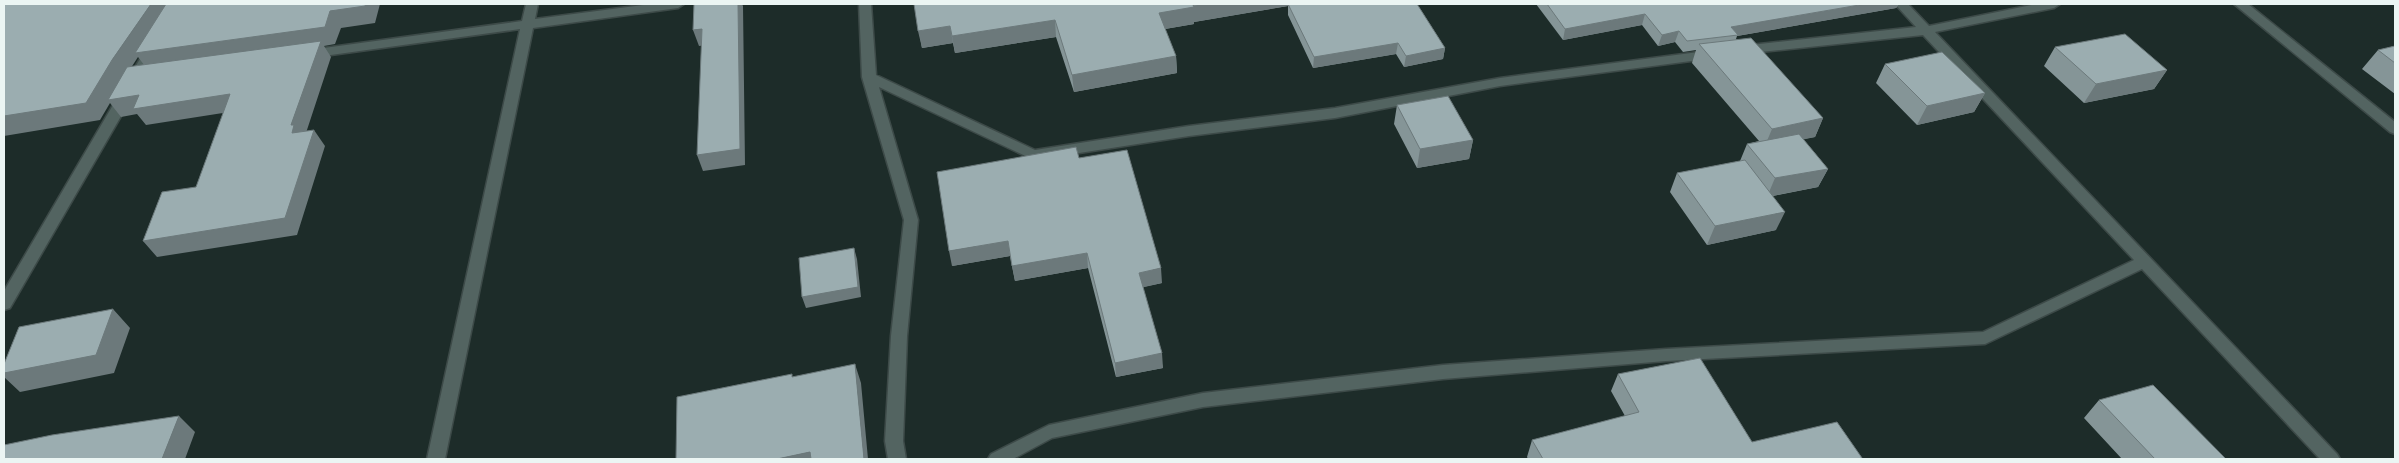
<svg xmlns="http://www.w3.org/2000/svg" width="2399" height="463" viewBox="0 0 2399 463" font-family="'DejaVu Sans',sans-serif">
<rect width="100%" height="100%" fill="#1d2c29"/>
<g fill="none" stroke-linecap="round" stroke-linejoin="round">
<!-- minor casing -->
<g stroke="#3d4a48" stroke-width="3">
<path id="minor" d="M526 4H538L535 19 651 4H684L678 8 533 28 445 459H427L520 29 309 58 302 54 309 50 522 21Z
M859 4H871L876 75 1035 150 1189 126 1335 108 1500 78 1714 50 1721 54 1714 58 1500 86 1335 118 1189 136 1034 160 879 87 918 220 907 336 903 441 906 459H888L885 441 891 336 904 220 862 77Z
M1895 4H1908L1929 26 2036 4H2060L2054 8 1935 32 2337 454 2340 459H2320L2142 269 1985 344 1666 361 1443 379 1203 407 1052 438 1013 459H988L991 454 1049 425 1203 393 1443 365 1666 349 1983 332 2134 260 1923 35 1741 54 1734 50 1741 46 1916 27Z
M2234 4H2248L2395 122V134L2390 132Z
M154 43 161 47 10 308 4 310V291L147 47Z"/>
</g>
<!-- minor -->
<use href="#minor" fill="#536461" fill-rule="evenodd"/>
</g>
<!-- wall -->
<path fill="#859597" d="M914 4H1417L1445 48 1443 59 1404 67 1396 54 1313 68 1288 15V6L1194 22V24L1165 29 1176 56 1177 73 1074 92 1056 37 955 53 953 43 922 48Z
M1536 4H1899L1896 8 1737 36 1736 39 1823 118 1815 137 1803 139 1828 169 1818 187 1773 196 1776 230 1707 245 1670 192 1677 173 1740 161 1747 144 1759 141 1692 63 1696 50 1683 52 1675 42 1658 46 1642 25 1563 40Z
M2395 46V94L2362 69 2378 50Z
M2055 47 2167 70 2154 89 2084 103 2044 66Z
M1885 64 1985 93 1974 112 1917 125 1876 83Z
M1397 105 1473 140 1469 159 1417 168 1394 124Z
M1079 158 1162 283 1143 287 1163 368 1116 377 1088 268 1015 281 1010 256 952 266Z
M1618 374 1752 442 1861 459H1528L1527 457 1532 440 1625 416 1611 391Z
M2099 400 2226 459H2122L2084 418Z"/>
<!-- shaded-wall -->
<path fill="#6c797b" d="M151 4H174L330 11 366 4H380L375 23 341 28 335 44 324 46 331 57 304 139 292 133 291 125 318 47 148 70 138 57 125 77 139 95 230 94 242 110 146 125 137 114 121 117 110 103 100 120 4 136V116L112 60Z
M738 4H742L743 6 745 165 703 171 697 155Z
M1202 4H1294H1288V6L1194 22V24L1159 30V13Z
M1865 4H1899L1896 8 1737 36 1738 35 1731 27Z
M1645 14 1642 25 1563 40 1565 29Z
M1055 20 1056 37 955 53 952 36Z
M950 26 953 43 922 48 918 31Z
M702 29 707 45 699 46 693 30Z
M1679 31 1675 42 1658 46 1662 35Z
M1398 43 1396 54 1313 68 1314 57Z
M1445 48 1443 59 1404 67 1406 56Z
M1176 56 1177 73 1074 92 1072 75Z
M2167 70 2154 89 2084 103 2096 84Z
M1985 93 1974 112 1917 125 1927 106Z
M1823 118 1815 137 1764 148 1772 129Z
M314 130 325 146 297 235 157 257 143 241Z
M1473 140 1469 159 1417 168 1420 149Z
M1828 169 1818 187 1767 197 1775 178Z
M1785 212 1776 230 1707 245 1715 226Z
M1008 241 1010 256 952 266 949 251Z
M854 248 857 259 861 297 806 308 802 297Z
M1087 253 1088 268 1015 281 1012 266Z
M1161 268 1162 283 1140 288 1139 273Z
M113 309 130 328 114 373 20 392 4 377V373Z
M1162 353 1163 368 1116 377 1115 363Z
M855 364 861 383 868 459H864Z
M179 416 195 432 185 459H162Z
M810 452 813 459H777Z"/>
<!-- building -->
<path fill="#9badb0" stroke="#6c797b" d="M4 4H151L112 60 86 103 4 116Z
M166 4H366L365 6 330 11 325 27 135 53Z
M694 4H738L740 149 697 155 702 29 693 30Z
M914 4H1202L1193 5 1194 7 1159 13 1176 56 1072 75 1055 20 952 36 950 26 918 31Z
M1288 4H1417L1445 48 1406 56 1398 43 1314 57Z
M1547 4H1865L1731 27 1738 35 1687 41 1679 31 1662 35 1645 14 1565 29Z
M2125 34 2167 70 2096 84 2055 47Z
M1751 38 1823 118 1772 129 1699 44Z
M321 41 291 125H294L292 133 314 130 285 218 143 241 162 192 196 187 230 94 133 109 139 95 108 100 127 67Z
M2395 46V63L2378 50Z
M1942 52 1985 93 1927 106 1885 64Z
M1448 96 1473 140 1420 149 1397 105Z
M1799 134 1828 169 1775 178 1747 144Z
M1076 147 1079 158 1127 150 1161 268 1139 273 1162 353 1115 363 1087 253 1012 266 1008 241 949 251 937 172Z
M1745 160 1785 212 1715 226 1677 173Z
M854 248 858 287 802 297 799 258Z
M113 309 96 355 4 373V364L19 327Z
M1700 358 1752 442 1837 422 1862 458 1857 459H1543L1532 440 1639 412 1618 374Z
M855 364 864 459H811L810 452 777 459H676L677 397 792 374V377Z
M2153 385 2226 459H2155L2099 400Z
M179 416 162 459H4V445L52 435Z"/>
<!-- border -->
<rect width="2399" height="463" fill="none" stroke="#ebf5f3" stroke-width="10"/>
</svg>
